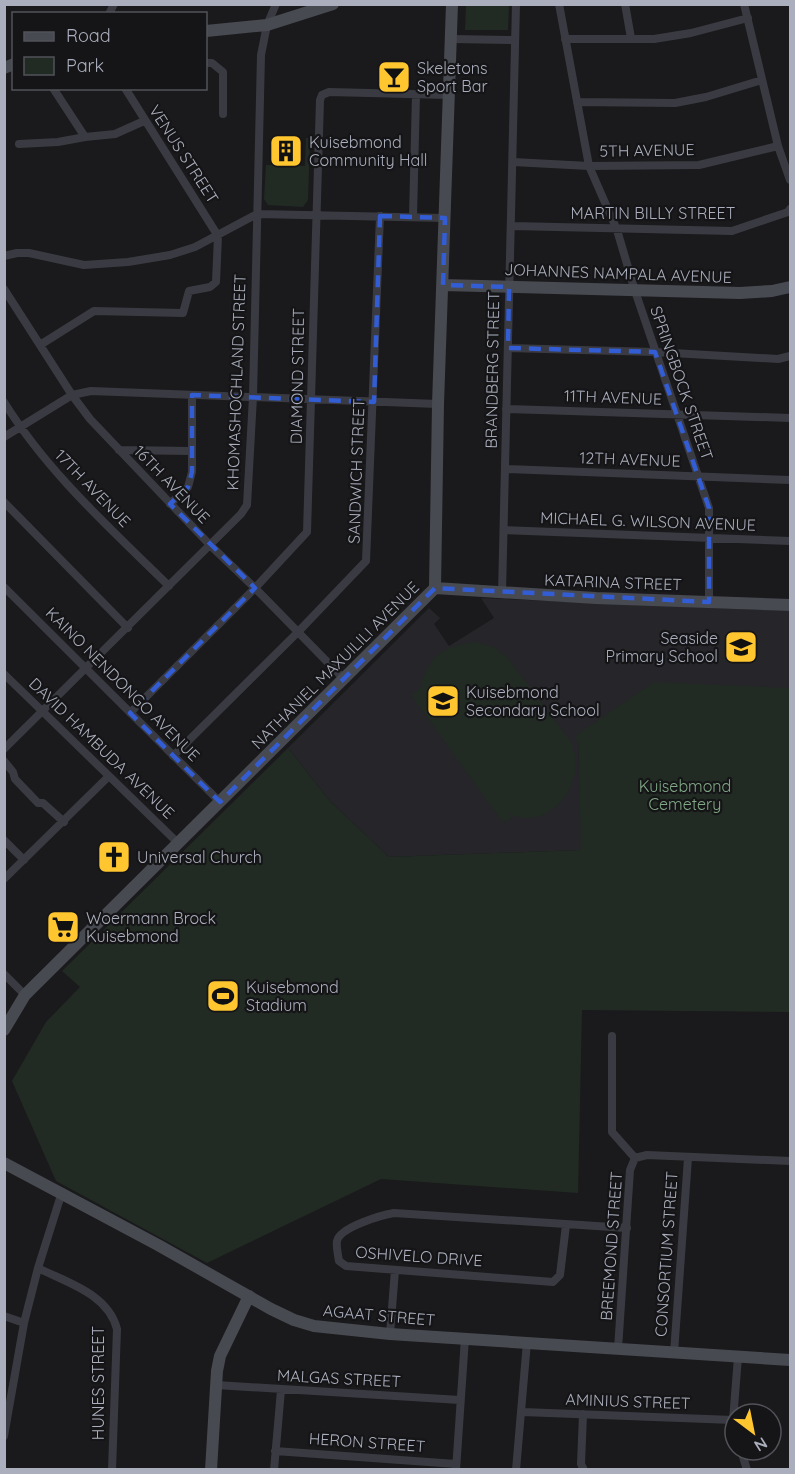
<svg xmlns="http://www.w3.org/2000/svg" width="795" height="1474" viewBox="0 0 795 1474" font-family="Quicksand,sans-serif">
<rect width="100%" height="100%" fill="#1a1a1c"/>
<!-- built -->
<path fill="#262529" d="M481 598 790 611V688L578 740 582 850 389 857 330 801 288 748 429 608 440 618 434 624 449 646 494 618Z"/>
<!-- green -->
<path fill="#212b23" d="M466 5H509L508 30H465Z
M306 138H310L308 200 303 207 268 205 264 199 266 165 305 166Z
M475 642 494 647 507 657 572 743C585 776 562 819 524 818 520 818 514 816 510 814L512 818 503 823 411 695 420 689C428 656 441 647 475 642Z
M654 682 790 688V1012L582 1010 578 1193 381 1179 207 1263 56 1181 12 1081 46 1022 80 987 62 971 288 748 330 801 389 857 581 850 578 740 575 736Z"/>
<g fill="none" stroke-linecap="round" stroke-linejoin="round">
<!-- street -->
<path stroke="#3a3b42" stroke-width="8" d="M559 4 589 166 617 230 635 291 709 508V602
M625 4 631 38
M744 4 778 146 790 180
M109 14 114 4
M451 39 515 40
M565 39H654L691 33 748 18
M206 63H212L223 72V114
M53 88 85 137
M577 102 675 103 706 97 762 80
M19 144 58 142 85 137 115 134 144 121
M513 162 589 166 699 165 778 146
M413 217 416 94
M512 226 732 231 788 212 790 209
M4 256 17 253H29L84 265 128 262 170 255 195 247 257 214 445 218
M4 289 72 395 90 419 210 545 255 588 344 679
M40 345 94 311 183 313 189 291 210 287 216 282 218 236 125 88
M508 348 655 352 778 359 790 356
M4 402C48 473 110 528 169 586
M506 409 790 418
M4 437 72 395 91 391 438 404
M119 450 191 451
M505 469 790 480
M4 502 128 628
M170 504 188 487 192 472V395
M504 530 790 541
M4 587 220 802
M502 593 516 4
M4 674 178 843
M130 713 255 588 307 532 320 100 322 95 329 92 448 95
M4 749 241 514 247 505 253 397 261 55 267 25 276 4
M173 756 298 632 366 561 380 216
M4 761 13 772 15 779 38 803H43L64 822
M4 840 24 860
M4 879 109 776
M4 974 25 995
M612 1036V1132L635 1158
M566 1225 560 1275 553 1282 346 1266 339 1261C338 1255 336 1246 337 1241 340 1227 382 1215 394 1213L627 1228
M38 1268C68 1283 108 1294 117 1329L112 1470
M4 1316 24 1323
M390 1334 395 1270
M618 1349 630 1170 635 1158 647 1155 790 1161
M674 1353 688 1158
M216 1385 460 1400
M522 1412 733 1420
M583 1414 581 1464 584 1470
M735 1429 733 1420 738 1357
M4 1436 24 1323 38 1268 62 1192
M741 1450 747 1470
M275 1451 456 1464
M274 1470 281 1390
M456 1470 465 1338
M516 1470 527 1342"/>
<!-- secondary -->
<path stroke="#484a52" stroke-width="12" d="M206 31 267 25 333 4
M4 68 14 64
M443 285 740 293 772 291 790 287
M435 588 596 598 790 605
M4 1030 25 995 435 588 438 404 452 4
M4 1163 158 1245 271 1309 294 1320 314 1326 390 1334 790 1360
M211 1470 217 1371 220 1356 249 1296"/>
</g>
<!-- marked area -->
<path fill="none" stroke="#325dd4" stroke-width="4.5" stroke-dasharray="12 8" stroke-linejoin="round" d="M380 216 445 218 443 285 509 287 508 348 655 352 709 508V602L435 588 220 802 130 713 255 588 170 504 188 487 192 472V395L374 402Z"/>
<!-- icons -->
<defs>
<g id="bar-square" transform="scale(1.725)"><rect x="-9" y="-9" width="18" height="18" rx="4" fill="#ffc62f" stroke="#151517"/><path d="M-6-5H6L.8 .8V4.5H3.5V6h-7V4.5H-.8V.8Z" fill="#111"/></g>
<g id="building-square" transform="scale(1.725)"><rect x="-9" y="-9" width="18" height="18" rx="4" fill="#ffc62f" stroke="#151517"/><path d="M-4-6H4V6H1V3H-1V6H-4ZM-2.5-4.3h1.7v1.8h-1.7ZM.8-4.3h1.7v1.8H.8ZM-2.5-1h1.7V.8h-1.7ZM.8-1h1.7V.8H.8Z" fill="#111"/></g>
<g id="school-square" transform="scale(1.725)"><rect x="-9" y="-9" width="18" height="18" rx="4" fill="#ffc62f" stroke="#151517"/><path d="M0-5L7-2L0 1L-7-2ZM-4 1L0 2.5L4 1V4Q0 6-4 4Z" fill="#111"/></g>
<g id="church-square" transform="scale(1.725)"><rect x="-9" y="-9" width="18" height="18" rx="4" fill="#ffc62f" stroke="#151517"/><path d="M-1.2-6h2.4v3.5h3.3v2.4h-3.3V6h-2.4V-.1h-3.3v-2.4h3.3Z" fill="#111"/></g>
<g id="supermarket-square" transform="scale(1.725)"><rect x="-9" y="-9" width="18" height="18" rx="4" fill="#ffc62f" stroke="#151517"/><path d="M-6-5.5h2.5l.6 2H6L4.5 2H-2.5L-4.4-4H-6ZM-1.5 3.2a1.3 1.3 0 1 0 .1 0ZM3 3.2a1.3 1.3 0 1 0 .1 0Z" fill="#111"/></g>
<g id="stadium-square" transform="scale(1.725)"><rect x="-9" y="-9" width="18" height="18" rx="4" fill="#ffc62f" stroke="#151517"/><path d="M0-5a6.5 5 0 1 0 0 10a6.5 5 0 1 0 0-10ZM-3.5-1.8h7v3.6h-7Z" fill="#111"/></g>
</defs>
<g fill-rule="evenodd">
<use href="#bar-square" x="394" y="77"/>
<use href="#building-square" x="286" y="151"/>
<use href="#school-square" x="741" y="647"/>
<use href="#school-square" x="443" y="701"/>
<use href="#church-square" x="114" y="857"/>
<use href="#supermarket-square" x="63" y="927"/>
<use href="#stadium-square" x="223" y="996"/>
</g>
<g text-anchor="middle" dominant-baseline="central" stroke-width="4.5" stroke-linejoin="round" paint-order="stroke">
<!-- poi labels -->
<g font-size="16" fill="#abafbd" stroke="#151517" text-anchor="start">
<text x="417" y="68">Skeletons<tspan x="417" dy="18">Sport Bar</tspan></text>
<text x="309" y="142">Kuisebmond<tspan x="309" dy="18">Community Hall</tspan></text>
<text x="718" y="638" text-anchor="end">Seaside<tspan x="718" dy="18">Primary School</tspan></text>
<text x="466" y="692">Kuisebmond<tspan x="466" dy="18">Secondary School</tspan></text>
<text x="137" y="857">Universal Church</text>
<text x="86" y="918">Woermann Brock<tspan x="86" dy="18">Kuisebmond</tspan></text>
<text x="246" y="987">Kuisebmond<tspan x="246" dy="18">Stadium</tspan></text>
</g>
<!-- street labels -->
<g font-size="16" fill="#abafbd" stroke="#151517">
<text transform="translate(647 150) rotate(-1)">5TH AVENUE</text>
<text transform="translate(184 154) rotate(57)">VENUS STREET</text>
<text x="653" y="213">MARTIN BILLY STREET</text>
<text transform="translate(618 273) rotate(2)">JOHANNES NAMPALA AVENUE</text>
<text transform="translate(492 370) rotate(-89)">BRANDBERG STREET</text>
<text transform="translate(297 376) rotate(-89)">DIAMOND STREET</text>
<text transform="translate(236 382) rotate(-88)">KHOMASHOCHLAND STREET</text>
<text transform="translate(682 383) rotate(71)">SPRINGBOCK STREET</text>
<text transform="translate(613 397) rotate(2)">11TH AVENUE</text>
<text transform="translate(630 459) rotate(2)">12TH AVENUE</text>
<text transform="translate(356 471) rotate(-88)">SANDWICH STREET</text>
<text transform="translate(172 484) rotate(46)">16TH AVENUE</text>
<text transform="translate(93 488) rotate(46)">17TH AVENUE</text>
<text transform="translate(648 521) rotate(2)">MICHAEL G. WILSON AVENUE</text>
<text transform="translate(613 582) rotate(2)">KATARINA STREET</text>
<text transform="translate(335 665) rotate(-45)">NATHANIEL MAXUILILI AVENUE</text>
<text transform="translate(123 684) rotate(45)">KAINO NENDONGO AVENUE</text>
<text transform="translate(102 748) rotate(44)">DAVID HAMBUDA AVENUE</text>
<text transform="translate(611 1246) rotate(-86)">BREEMOND STREET</text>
<text transform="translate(666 1254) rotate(-86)">CONSORTIUM STREET</text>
<text transform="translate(419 1256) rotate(4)">OSHIVELO DRIVE</text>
<text transform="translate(379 1315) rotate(5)">AGAAT STREET</text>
<text transform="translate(339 1378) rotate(3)">MALGAS STREET</text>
<text transform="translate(98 1383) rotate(-90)">HUNES STREET</text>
<text transform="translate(628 1401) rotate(2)">AMINIUS STREET</text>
<text transform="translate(367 1442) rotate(4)">HERON STREET</text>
</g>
<!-- park labels -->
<g font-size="16" fill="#81a986" stroke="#151517">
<text x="685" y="786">Kuisebmond<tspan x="685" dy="18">Cemetery</tspan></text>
</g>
</g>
<!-- border -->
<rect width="795" height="1474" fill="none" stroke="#abafbd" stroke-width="12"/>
<!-- legend -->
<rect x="12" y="12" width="195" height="78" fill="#151517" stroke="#515359" stroke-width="1.5"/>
<rect x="24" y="32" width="30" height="9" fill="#484a52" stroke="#515359" stroke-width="1.5"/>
<text x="66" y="42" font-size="18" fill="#abafbd">Road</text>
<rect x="24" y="57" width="30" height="18" fill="#212b23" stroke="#515359" stroke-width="1.5"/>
<text x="66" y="72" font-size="18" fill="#abafbd">Park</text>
<!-- north arrow -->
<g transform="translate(753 1432) rotate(148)"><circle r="28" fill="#151517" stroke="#515359" stroke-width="1.5"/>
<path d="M0-4.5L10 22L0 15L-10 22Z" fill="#ffc62f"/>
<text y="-9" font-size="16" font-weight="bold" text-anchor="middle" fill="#abafbd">N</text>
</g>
</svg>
